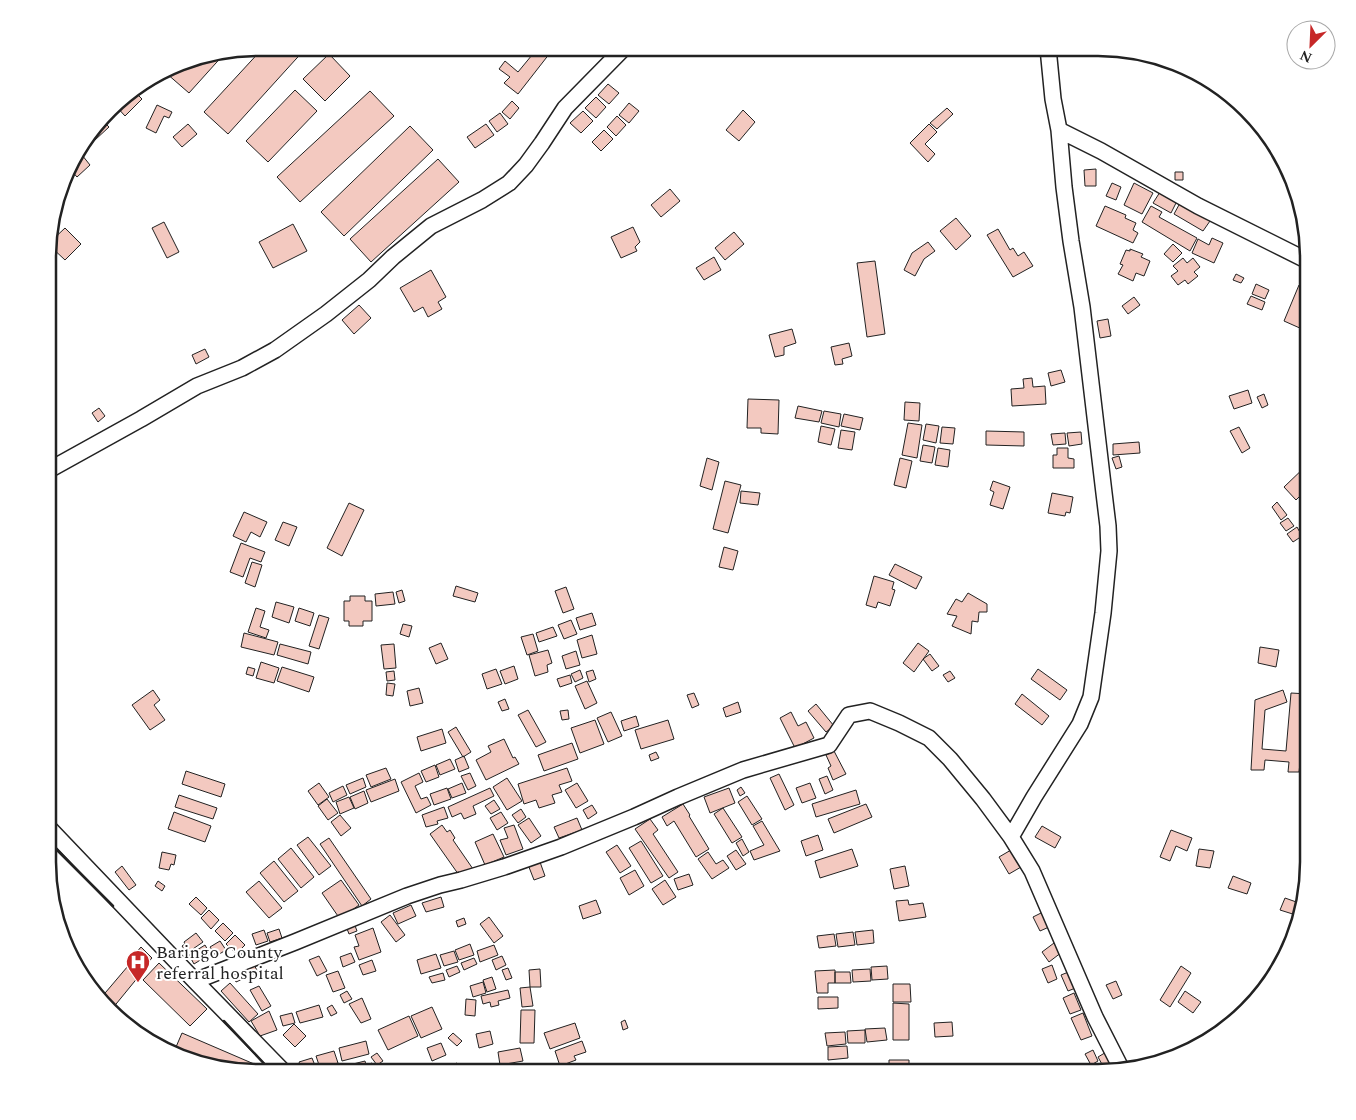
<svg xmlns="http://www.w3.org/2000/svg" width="1356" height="1120" viewBox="0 0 1356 1120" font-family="Spectral,serif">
<rect width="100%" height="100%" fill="#fff"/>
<!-- building -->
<path fill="#f3c9c0" stroke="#222" d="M263 48H306L228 134 204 112Z
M523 48H543L550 53 518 94 504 83 510 77 499 69 505 61 518 72 532 55Z
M225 53 189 93 166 73 190 59Z
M329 54 350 76 325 101 303 79Z
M608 84 619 93 609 104 598 95Z
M295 90 317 111 268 162 246 141Z
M134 91 142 99 125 116 115 105 119 99Z
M370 91 394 116 300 202 277 177Z
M596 97 606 107 596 118 585 108Z
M512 101 519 108 510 119 502 112Z
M629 103 639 111 629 123 619 115Z
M157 105 172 112 169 118 164 116 156 133 146 128Z
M947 108 953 114 937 129 930 123Z
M743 110 755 122 739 141 726 130Z
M583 111 593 121 581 133 570 123Z
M500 113 508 124 497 132 489 121Z
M617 116 626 125 616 136 607 127Z
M102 120 109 127 95 140 90 135Z
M188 124 197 134 182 147 173 137Z
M486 124 494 135 475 148 467 137Z
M929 124 937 132 925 144 935 154 928 162 910 143Z
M410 126 433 150 344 236 321 212Z
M604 130 613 139 601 151 592 142Z
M85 141 88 145 74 158 76 153Z
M82 155 90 165 77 177 70 169 71 165Z
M438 159 459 182 371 262 350 239Z
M1096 169V186H1085L1084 170Z
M1175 172H1183V180H1175Z
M67 177 72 182 63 189Z
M1112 183 1121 187 1116 200 1106 196Z
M1134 183 1153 193 1142 214 1124 205Z
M670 189 680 201 661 217 651 205Z
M1160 192 1177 201 1171 213 1153 203Z
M1180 203 1210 221 1203 231 1174 214Z
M1105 206 1126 215 1125 218 1136 223 1133 230 1138 233 1133 243 1096 226Z
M1151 206 1162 212 1159 217 1197 238 1190 251 1142 222Z
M956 218 971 236 956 250 940 231Z
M164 222 179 252 167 258 152 228Z
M293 224 307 251 273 268 259 242Z
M633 227 640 242 635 247 637 251 621 258 611 237Z
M65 228 81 244 65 260 49 245V243Z
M998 229 1010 250 1013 248 1018 256 1024 252 1033 266 1013 277 987 235Z
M734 232 744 244 725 260 715 248Z
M1212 238 1223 243 1214 263 1192 253 1198 239 1209 245Z
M928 242 935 251 924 259 915 276 904 270 912 253Z
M1173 244 1182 253 1173 262 1164 254Z
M1130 249 1143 254 1141 257 1150 261 1144 276 1136 273 1133 281 1118 274 1123 265 1120 264 1126 250 1130 251Z
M714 257 721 270 704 280 696 268Z
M1183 258 1187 263 1193 258 1200 267 1194 272 1198 276 1188 284 1185 280 1178 285 1171 276 1178 271 1173 266Z
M875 261 885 334 867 337 857 263Z
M431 270 446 297 438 302 442 309 428 317 423 307 414 312 400 288Z
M1236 274 1244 278 1241 283 1233 280Z
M1256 284 1269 290 1265 299 1252 294Z
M1299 285 1308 289V319L1307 318 1302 329 1284 321Z
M1251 296 1265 302 1262 310 1247 304Z
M1134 297 1140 305 1128 314 1122 306Z
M359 305 371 318 354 334 342 320Z
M1108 319 1111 336 1100 338 1097 321Z
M792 329 796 343 784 347V355L775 357 769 335Z
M849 343 852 356 842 359 843 364 835 365 831 347Z
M205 349 209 357 196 364 192 355Z
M1061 370 1065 382 1051 386 1048 373Z
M1032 378 1033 387 1045 386 1046 404 1012 406 1011 389 1024 388 1023 379Z
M1248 390 1252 403 1234 409 1229 396Z
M1264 394 1268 405 1262 408 1257 397Z
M748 399 779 400 778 434 761 433V428H747Z
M905 402 920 403 919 421 904 420Z
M798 406 822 411 819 422 795 418Z
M99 408 105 416 98 422 92 413Z
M824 411 841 414 839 427 821 423Z
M844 414 863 418 860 430 841 426Z
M908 423 922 425 917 458 902 455Z
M926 424 939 426 936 443 923 440Z
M821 426 835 429 831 445 818 442Z
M942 427 955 428 953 444 940 443Z
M1239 427 1250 448 1242 453 1230 431Z
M841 430 855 432 852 450 838 448Z
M986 431 1024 432V446L986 445Z
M1081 432 1082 444 1069 446 1067 433Z
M1065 433 1066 444 1053 445 1051 434Z
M1139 442 1140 453 1113 455V444Z
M923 445 935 447 932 463 920 461Z
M938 448 950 450 948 467 935 465Z
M1057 448H1068V458L1074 459V468H1053V455H1057Z
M1119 456 1122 467 1116 469 1112 458Z
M707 458 719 462 712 490 700 486Z
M900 458 912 461 906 488 894 485Z
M1308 464V488L1296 500 1284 487Z
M725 481 741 485 728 533 713 529Z
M993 481 1010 487 1003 509 990 505 994 492 990 490Z
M741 491 760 493 758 505 740 503Z
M1052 493 1073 497 1070 513 1066 512 1065 516 1048 513Z
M1277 502 1287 515 1281 520 1272 507Z
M349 503 364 510 342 556 327 548Z
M244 512 267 522 260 537 251 532 246 542 233 536Z
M1288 518 1294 526 1286 531 1280 523Z
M283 522 297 527 289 546 275 540Z
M1297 527 1302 536 1293 542 1287 534Z
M241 543 265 552 261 562 250 558 243 577 230 572Z
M724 547 738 551 733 570 719 567Z
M252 562 262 565 255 587 245 583Z
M895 564 922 577 916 589 889 575Z
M874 576 894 582 892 589 895 590 890 606 878 602 876 608 866 605Z
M456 586 478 593 475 602 453 596Z
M566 587 574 609 563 613 555 591Z
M402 590 405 601 399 603 396 592Z
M393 592 395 604 376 606 375 594Z
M968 593 987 604V612H979L978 622 972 621 971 634 952 626 957 616 947 614 956 599 962 602Z
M350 596H365V601H372V621H363V626H349V621H344V601H350Z
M276 602 294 607 289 623 272 617Z
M256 608 265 611 260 627 269 630 266 638 248 632Z
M299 608 314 613 310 626 295 621Z
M592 613 596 625 580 630 576 618Z
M319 615 329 618 319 649 309 646Z
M571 620 577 634 564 639 558 625Z
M403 624 412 626 409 637 400 634Z
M553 627 557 636 539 642 536 633Z
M244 633 278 642 274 655 241 647Z
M533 634 538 651 527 655 521 637Z
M592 635 597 654 582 658 577 640Z
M441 643 448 659 436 664 429 648Z
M918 643 929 651 914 672 903 663Z
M280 644 311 652 308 664 277 655Z
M394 644 396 668 384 669 381 645Z
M1260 647 1279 650 1276 667 1258 663Z
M548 650 552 663 547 665 548 672 535 676 529 655Z
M576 651 580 665 566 669 562 656Z
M930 654 939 666 932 671 923 659Z
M261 662 279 668 274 683 256 678Z
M514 666 518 679 505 684 500 671Z
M248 667 255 669 253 676 246 674Z
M282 667 314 677 309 692 277 681Z
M496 669 502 684 487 689 482 674Z
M1038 669 1067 690 1060 700 1031 679Z
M580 670 583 678 575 682 571 674Z
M593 670 596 679 589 682 586 672Z
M394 671 395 680 387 681 386 672Z
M950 671 955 678 948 682 943 675Z
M570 675 572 683 560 687 557 679Z
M587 681 597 703 585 709 575 686Z
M387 683 395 684 393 696 386 695Z
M419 688 423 703 410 706 407 691Z
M153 690 160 700 154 705 165 720 150 730 132 705Z
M1283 690 1287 702 1265 710 1262 749 1286 751 1291 693 1308 694V763H1300L1299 772H1288L1289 762 1265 760 1264 770H1251L1255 700Z
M694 693 699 705 692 708 687 695Z
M1022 694 1049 716 1042 725 1015 704Z
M505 699 509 709 502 711 498 702Z
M738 702 741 712 726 717 723 708Z
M816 704 834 726 826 732 808 711Z
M528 710 546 742 536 747 518 715Z
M568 710 569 719 562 720 560 711Z
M611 712 622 736 608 742 597 718Z
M791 712 798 726 806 722 814 738 795 748 780 718Z
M636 716 639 726 624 731 621 721Z
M595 720 604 744 580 753 571 728Z
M668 720 674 739 641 749 635 730Z
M456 727 471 752 463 757 448 732Z
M442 729 446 743 421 751 417 737Z
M504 739 513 758 515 757 519 764 486 780 476 760 491 752 488 746Z
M572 743 578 759 544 771 538 755Z
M834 751 846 774 833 780 828 768 831 766 826 755Z
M656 752 659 758 651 761 649 755Z
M464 756 469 768 459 772 455 760Z
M450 759 455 769 440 775 436 765Z
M435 765 439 777 426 782 421 771Z
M386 768 391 779 371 787 366 775Z
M567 768 572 781 559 785 562 792 552 795 555 803 539 808 536 800 524 804 518 784Z
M186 771 225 784 221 797 182 784Z
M419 773 423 782 415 786 421 799 427 797 431 805 416 813 401 782Z
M470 773 476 786 468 790 461 776Z
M779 774 794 805 785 810 770 778Z
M827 776 833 790 825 794 819 779Z
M363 778 366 787 350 794 346 785Z
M507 778 522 801 507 810 493 787Z
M395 779 399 791 371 802 366 790Z
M319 783 329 797 318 805 308 791Z
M462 783 466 793 452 798 448 789Z
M577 783 588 801 576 808 565 790Z
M810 783 816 798 802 803 796 788Z
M343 786 347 795 333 802 329 793Z
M741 787 745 793 740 796 737 790Z
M447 788 451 799 434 805 430 794Z
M490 788 494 796 473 806 476 814 464 819 461 813 452 817 448 807Z
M729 788 735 803 710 813 704 797Z
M856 790 860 804 816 817 812 804Z
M364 791 368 803 355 809 350 797Z
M179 795 217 808 213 819 175 807Z
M747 796 762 819 752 825 738 802Z
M349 797 354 808 340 814 336 802Z
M327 799 338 813 328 820 318 806Z
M494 800 500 809 491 814 485 806Z
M683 804 690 815 689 816 709 849 696 857 674 821 667 826 662 817Z
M866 804 872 817 834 833 828 819Z
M592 805 597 813 588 819 583 810Z
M444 807 448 818 437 821 438 824 426 827 422 815Z
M723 808 742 837 732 843 714 814Z
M521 809 526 817 518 823 512 815Z
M174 812 211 826 205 842 168 829Z
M501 812 508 823 497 830 490 818Z
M340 815 351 828 341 836 331 822Z
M529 818 541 836 531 843 518 825Z
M577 818 582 830 559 838 554 827Z
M650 819 658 830 653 834 678 872 669 878 635 829Z
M762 821 780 851 754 860 750 851 764 845 753 826Z
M442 825 447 832 450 830 455 838 453 840 473 869 461 878 430 834Z
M514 825 523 849 506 855 500 840 508 838 504 828Z
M1042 826 1061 837 1055 848 1035 837Z
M1171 830 1192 838 1187 851 1176 846 1170 861 1160 857Z
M493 834 504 857 485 865 475 842Z
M818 835 823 850 806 856 801 841Z
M308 837 331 866 319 875 297 845Z
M329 838 371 899 362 906 320 844Z
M742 839 749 852 743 856 736 843Z
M641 841 663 876 651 883 629 848Z
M617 845 631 866 620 873 606 852Z
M291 848 314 877 301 888 278 859Z
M852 849 858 866 820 878 815 861Z
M1199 849 1214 851 1210 868 1196 866Z
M736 850 746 864 736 870 727 856Z
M1011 850 1021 867 1009 874 999 857Z
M162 852 176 855 174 865 171 864 169 870 159 868Z
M708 852 716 864 723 860 729 868 712 879 698 859Z
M274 861 298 891 284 902 260 873Z
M527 862H540L545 876 534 880Z
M122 866 136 885 129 890 115 872Z
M905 866 909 886 894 889 890 869Z
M635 870 644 886 629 895 620 878Z
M689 874 693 885 678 890 674 879Z
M1233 876 1251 883 1247 894 1228 888Z
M341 880 359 905 340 919 322 893Z
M665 880 676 897 663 905 652 889Z
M158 881 165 886 162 891 155 886Z
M259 881 282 908 269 918 246 892Z
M196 897 207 908 201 915 189 904Z
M441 897 444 907 426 912 422 903Z
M1285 898 1302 904 1299 916 1280 910Z
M596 900 601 913 583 919 579 906Z
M908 900 909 905 923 903 926 917 899 921 896 901Z
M411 905 416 916 398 924 393 913Z
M209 910 219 920 211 929 201 918Z
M1043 912 1049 927 1040 931 1033 917Z
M390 915 405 935 396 942 381 922Z
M489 917 503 936 494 943 480 924Z
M464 918 466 924 458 927 456 921Z
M223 923 233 933 225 941 215 931Z
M354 923 357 931 349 934 346 926Z
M373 928 381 952 359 960 354 947 359 946 355 935Z
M279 929 282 938 270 942 267 933Z
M264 930 268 941 256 945 252 934Z
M873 930 874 943 857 945 855 932Z
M853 932 855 945 838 947 836 934Z
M196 933 203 942 187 953 182 946 185 944 184 942Z
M834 934 836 946 819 948 817 936Z
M235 935 245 945 236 954 226 944Z
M220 941 226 950 216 956 210 947Z
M1054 943 1062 952 1049 962 1042 952Z
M470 944 474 955 459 960 455 950Z
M205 945 210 954 194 964 189 955Z
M494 945 498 955 480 962 477 951Z
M141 947 152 958 140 971 129 961Z
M454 951 458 962 444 966 440 955Z
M351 953 355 962 343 967 340 957Z
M436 954 441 968 421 974 417 960Z
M319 956 327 971 317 976 309 960Z
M502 956 506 965 496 970 492 960Z
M474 958 477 964 464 970 461 963Z
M372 960 376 971 363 975 359 965Z
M159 963 207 1009 190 1026 143 980Z
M253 963 258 972 236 982 232 972Z
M1052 965 1057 979 1048 983 1042 969Z
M128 966 139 976 112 1009 100 999Z
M457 966 460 972 449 977 446 970Z
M887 966 888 979 872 980 871 967Z
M1181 966 1191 973 1170 1007 1160 1000Z
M508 968 512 978 506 980 502 970Z
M540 969 541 987H530L529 970Z
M870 969 871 981 853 982 852 970Z
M835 970V983H828V993H817L815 971Z
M338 971 345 988 333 992 326 975Z
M1071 971 1078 987 1068 991 1061 975Z
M835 972H850L851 983H835Z
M443 973 445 980 432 983 429 977Z
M492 977 496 989 487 992 483 980Z
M1116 981 1122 995 1113 999 1106 985Z
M483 982 486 993 473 997 470 986Z
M230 983 258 1014 249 1022 221 991Z
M893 984H910L911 1002H893Z
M259 986 271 1006 262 1011 250 990Z
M530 987 533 1006 522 1007 520 988Z
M508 990 510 998 498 1001 499 1005 491 1007 490 1002 483 1004 481 996Z
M347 991 352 999 344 1003 340 995Z
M1185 991 1201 1002 1193 1013 1178 1002Z
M1074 993 1081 1010 1070 1014 1063 998Z
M818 997H838V1008L818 1009Z
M362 998 371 1019 361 1023 349 1004Z
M466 999 476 1000 475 1016 465 1015Z
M893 1003 909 1004V1040H893Z
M319 1005 323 1017 300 1023 296 1012Z
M332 1005 337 1013 331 1016 327 1008Z
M432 1007 442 1029 421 1038 411 1016Z
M521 1010H535L534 1043H520Z
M269 1011 277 1030 260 1036 251 1021Z
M292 1013 295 1023 283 1026 280 1016Z
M1083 1013 1092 1036 1081 1040 1071 1018Z
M409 1016 418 1036 388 1050 378 1030Z
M625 1020 628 1028 623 1030 621 1022Z
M952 1022 953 1036 935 1037 934 1023Z
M575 1023 580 1038 550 1049 544 1033Z
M294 1024 306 1036 295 1047 283 1035Z
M885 1028 887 1040 867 1042 865 1029Z
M865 1030V1043H848L847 1031Z
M490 1031 493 1044 479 1048 476 1034Z
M845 1032 846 1044 827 1046 825 1033Z
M182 1033 268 1070 267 1072H244L177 1056 173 1054Z
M453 1033 462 1041 457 1046 448 1038Z
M366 1041 369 1054 342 1061 339 1048Z
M582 1041 586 1052 574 1056 576 1060 560 1066 555 1051Z
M441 1043 446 1055 432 1061 427 1048Z
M847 1046 848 1058 828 1060V1047Z
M520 1048 523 1061 500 1065 498 1052Z
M1093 1050 1098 1061 1091 1065 1085 1054Z
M334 1051 338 1063 320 1068 316 1056Z
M1108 1051 1118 1069 1098 1072H1097L1104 1068 1098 1057Z
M377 1053 383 1061 377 1065 371 1057Z
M312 1058 316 1068 303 1072 299 1062Z
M889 1060H909V1071H901V1072H889Z
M365 1061 366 1065 372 1063 375 1072H351L350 1069 354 1068 353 1064Z
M457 1063 460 1072H431Z
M512 1067 514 1072H506L505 1070Z"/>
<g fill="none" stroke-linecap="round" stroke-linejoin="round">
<!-- street casing -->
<g stroke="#222" stroke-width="18">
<path id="street" d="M1059 130 1101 151 1198 206 1308 261
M49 470 141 419 197 386 242 368 275 350 326 314 369 280 393 257 431 226 482 200 509 183 526 165 542 143 565 108 624 48
M48 827 195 981 284 1072
M1011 837 1034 797 1080 724 1091 697 1103 613 1109 551 1108 526 1104 493 1082 307 1071 241 1064 187 1059 130 1053 99 1048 48
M195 981 295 942 407 896 440 885 461 880 504 867 561 847 634 817 678 797 743 770 829 745 849 715 870 711 899 723 929 738 950 759 983 799 1011 837 1032 871 1095 1017 1121 1068"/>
</g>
<!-- street -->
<use href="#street" stroke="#fff" stroke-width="15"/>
<!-- wall -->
<path stroke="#222" stroke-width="2.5" d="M48 841 113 906
M224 1021 272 1072"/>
</g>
<!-- icons -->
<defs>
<g id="hospital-pin" transform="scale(1.25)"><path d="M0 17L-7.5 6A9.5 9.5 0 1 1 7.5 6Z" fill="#c62828" stroke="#fff"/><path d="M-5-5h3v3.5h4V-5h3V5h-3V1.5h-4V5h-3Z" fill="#fff"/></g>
</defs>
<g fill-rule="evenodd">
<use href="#hospital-pin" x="138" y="962"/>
</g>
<g text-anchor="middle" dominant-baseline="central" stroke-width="4" stroke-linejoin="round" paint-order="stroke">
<!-- poi labels -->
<g font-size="18" fill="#222" stroke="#fff" text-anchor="start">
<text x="156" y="952">Baringo County<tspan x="156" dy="21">referral hospital</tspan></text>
</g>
</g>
<!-- crop -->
<path d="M0 0H1356V1120H0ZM258 56H1098A202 202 0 0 1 1300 258V862A202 202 0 0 1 1098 1064H258A202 202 0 0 1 56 862V258A202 202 0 0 1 258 56Z" fill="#fff" fill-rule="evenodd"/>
<path fill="none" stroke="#222" stroke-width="2.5" d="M258 56H1098A202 202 0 0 1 1300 258V862A202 202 0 0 1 1098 1064H258A202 202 0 0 1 56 862V258A202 202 0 0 1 258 56Z"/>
<!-- north arrow -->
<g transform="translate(1311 45) rotate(204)"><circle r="24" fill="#ffffff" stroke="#a7a7a7"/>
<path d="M0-4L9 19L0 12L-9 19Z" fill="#c62828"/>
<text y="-8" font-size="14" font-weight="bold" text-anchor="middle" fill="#222222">N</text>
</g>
</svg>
